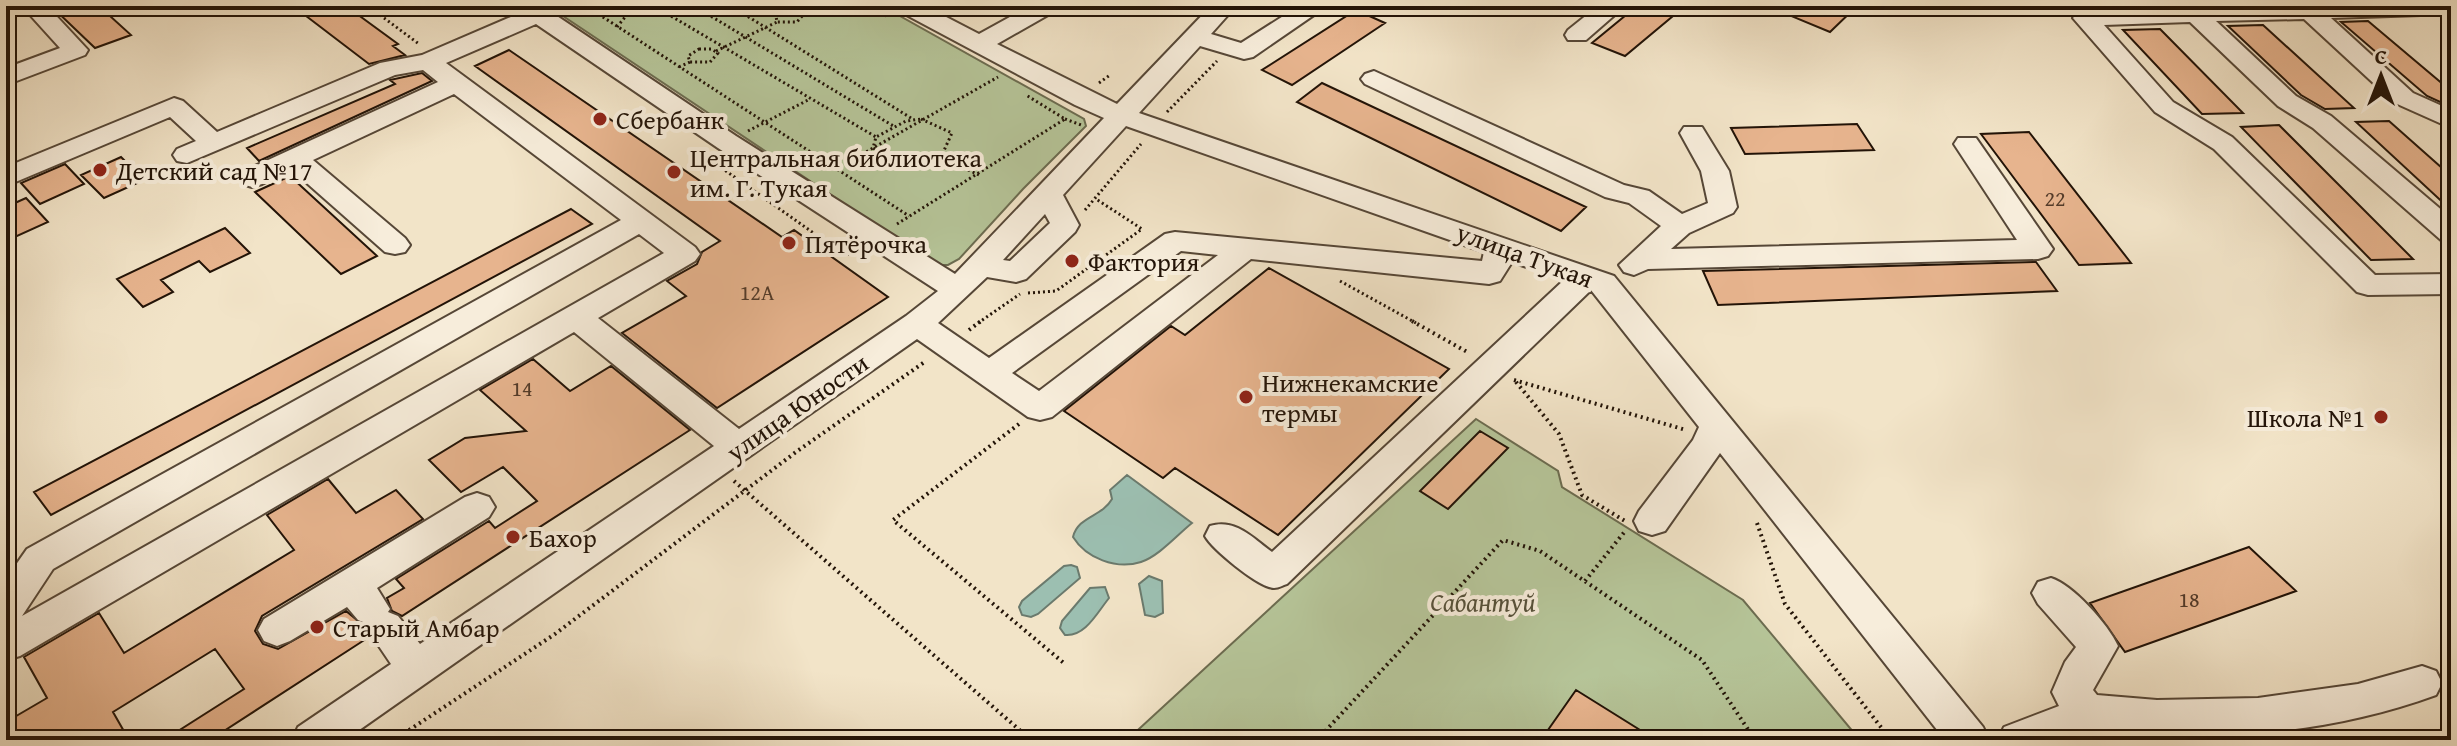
<svg xmlns="http://www.w3.org/2000/svg" width="2457" height="746" viewBox="0 0 2457 746" font-family="'Gentium Book Plus',serif">
<rect width="100%" height="100%" fill="#f2e4c8"/>
<filter id="stains"><feTurbulence type="fractalNoise" baseFrequency=".0025" numOctaves="4"/><feColorMatrix values="0 0 0 0 .2 0 0 0 0 .09 0 0 0 0 .02 0 0 0 .5 -.17"/></filter>
<radialGradient id="worn" r=".72"><stop offset=".6" stop-color="#630" stop-opacity="0"/><stop offset="1" stop-color="#630" stop-opacity=".3"/></radialGradient>
<!-- green -->
<path fill="#b6c599" stroke="#6c6c50" stroke-width="2" d="M548 6H882L1084 119 1086 126 1023 189 959 259 948 265H936Z
M1476 419 1558 471 1562 487 1743 600 1860 740H1127Z"/>
<!-- water -->
<path fill="#9cbfb1" stroke="#6b7a6d" stroke-width="2" d="M1127 475 1192 523C1177 535 1159 556 1141 562 1116 570 1086 558 1073 537 1078 516 1102 517 1112 499L1110 490Z
M1071 565 1077 567 1080 578 1038 614 1031 617 1022 615 1019 607 1022 601 1064 566Z
M1149 576 1162 581 1163 613 1155 617 1145 615 1139 584Z
M1105 587 1109 598C1097 613 1085 637 1065 635L1060 628 1062 621 1090 588Z"/>
<!-- building -->
<path fill="#e7b48e" stroke="#221307" stroke-width="2" d="M51 6H99L131 35 95 48Z
M293 6H346L398 44 393 46 405 55 369 64Z
M1637 6H1685L1625 56 1592 43Z
M1767 6H1857L1830 32Z
M1356 10 1385 23 1292 85 1262 70Z
M2368 21 2451 91V107L2427 96 2341 22Z
M2263 25 2354 108 2325 109 2301 95 2228 26Z
M2160 29 2243 113 2202 114 2123 30Z
M509 50 782 237 794 230 888 297 717 408 622 333 686 296 667 281 697 264 702 252 720 241 475 66Z
M422 73 432 81 259 161 247 148 395 84 390 80Z
M1322 83 1586 207 1561 231 1297 102Z
M2389 121 2451 176V210L2356 122Z
M1857 124 1874 150 1745 154 1731 128Z
M2279 125 2413 259 2371 260 2241 127Z
M2029 132 2131 263 2079 265 1981 134Z
M121 157 144 180 104 198 81 175Z
M65 164 84 184 40 204 21 183Z
M290 176 377 256 341 274 255 192Z
M26 198 48 222 6 241V207Z
M571 209 592 224 51 515 34 492Z
M225 228 250 253 210 272 199 261 161 280 173 292 143 307 117 279Z
M2036 262 2057 291 1718 305 1703 271Z
M1269 268 1449 369 1278 535 1175 468 1163 478 1064 411 1171 326 1185 335Z
M533 359 570 391 611 366 690 430 402 616 392 611 387 598 404 588 396 579 489 521 495 528 537 501 503 467 461 492 429 460 465 438 526 431 480 390Z
M1480 431 1508 448 1448 509 1420 491Z
M328 479 356 513 396 490 423 519 262 616 255 631 263 644 278 649 346 611 363 625 369 637 210 740H164L244 689 215 649 113 712 129 740H6V722L47 698 24 657 99 613 124 653 294 550 267 515Z
M2249 547 2296 591 2125 652 2090 603Z
M1576 690 1656 740H1541Z"/>
<g fill="none" stroke-linecap="round" stroke-linejoin="round">
<!-- minor casing -->
<g stroke="#564737" stroke-width="4">
<path id="minor" d="M22 6H47L88 50 85 55 6 85V68L60 48Z
M514 6H542L736 136 955 274 1104 118 1075 105 899 11 895 6H925L979 34 1030 6H1059L1055 11 997 44 1117 104 1211 6H1236L1211 34 1241 43 1299 6H1327L1253 57 1244 59 1200 46 1139 113 1614 276 1983 727 1989 740H1945L1720 453 1665 531 1652 535 1639 531 1634 521 1639 511 1693 440 1699 427 1591 290 1287 584C1283 585 1279 588 1274 588 1259 588 1212 549 1205 536L1210 526C1235 518 1253 538 1272 552L1564 280 1512 262 1500 281 1489 284 1251 259 1052 417 1040 420 1028 417 917 339 345 740H292L298 727 391 664 366 627 368 624 358 620 347 607 290 641 277 646 264 641 258 630 264 619 465 497 477 493 489 497 495 507 489 517 377 588 390 609 388 612 398 616 420 644 714 446 574 332 20 656 6 660V579L27 549 621 220 454 94 313 160 405 238 410 245 405 252 395 254 385 252 292 170 262 184 252 187 242 184 238 178 242 172 438 82 423 70 395 75 187 163 177 161 173 155 177 149 196 141 170 117 6 186V167L174 98 183 101 217 132 380 63 422 55 520 13ZM536 24 718 148 938 291 906 316 739 429 598 318 695 261 700 254 695 247 446 63ZM1126 126 1484 252 1482 261 1175 232 1165 234 989 358 938 323 987 277 1016 282 1026 279 1075 232 1079 225 1063 195ZM1045 214 1050 223 1010 261 1003 260ZM639 234 664 253 22 616 53 569ZM1181 251 1218 255 1039 391 1012 373Z
M1598 6H1625L1586 40H1568L1565 35 1568 30Z
M2247 6H2451V14L2331 18 2413 93 2451 110V128L2395 103 2304 19 2216 21 2296 96 2331 116 2451 218V242L2441 240 2313 128 2278 106 2190 22 2104 25 2173 102 2232 137 2375 275 2451 274V294L2368 295 2357 292 2214 149 2155 112 2073 18 2077 13 2085 11Z
M1374 71 1624 185 1649 191 1682 214 1708 203 1701 171 1680 133 1684 127H1702L1729 171 1737 207 1733 213 1689 233 1671 249 2017 240 1954 144 1958 138H1976L2053 249 2048 256 2038 259 1648 269 1634 275 1624 272 1619 265 1661 226 1629 203 1605 197 1365 84 1361 79 1365 74Z
M2051 578C2073 585 2108 624 2118 646L2093 690 2097 695 2157 700 2258 698 2358 684 2422 666 2436 671 2442 683 2436 695C2356 724 2274 736 2189 736L2187 740H2154L2147 734 2133 732 2087 731 2064 740H1998L2004 727 2059 706 2052 692 2065 662 2076 647 2038 604 2032 593 2038 582Z"/>
</g>
<!-- path-far1 -->
<path stroke="#221307" stroke-width="3" stroke-dasharray="2 3" stroke-linecap="butt" d="M368 6 419 44
M586 6 909 216
M654 6 876 137
M694 6 895 127
M731 6 911 118
M867 6 886 16
M798 10 804 14 797 22H777L776 16 782 11Z
M802 11 813 6
M617 27 634 6
M699 49H711L718 53 710 62H690L688 56Z
M716 51 777 22
M679 67 690 62
M1099 83 1110 75
M1167 112 1217 61
M921 119 952 133 941 157 898 162 873 148 876 137 906 121Z
M1065 119 1081 125
M748 131 810 99
M941 157 979 175
M709 159 846 256 855 250
M836 169 998 77
M1085 210 1141 144
M897 224 1065 119 1026 95
M1340 281 1416 323
M1028 293 1056 291 1142 229 1096 199
M978 323 1020 294"/>
<!-- path -->
<path stroke="#221307" stroke-width="4" stroke-dasharray="2 4" stroke-linecap="butt" d="M1412 321 1469 353
M969 330 981 321
M1514 380 1686 430
M1516 382 1559 434 1582 495 1625 521
M1019 424 893 520 1065 664
M734 481 1031 740
M1757 523 1785 604 1891 740
M1585 581 1626 530
M394 740 555 634 796 452 926 361
M1317 740 1503 540 1540 551 1702 660 1755 740"/>
<!-- minor -->
<use href="#minor" fill="#f7eddb" fill-rule="evenodd"/>
</g>
<!-- markers -->
<g fill="#8f2418" stroke="#f7eddb" stroke-width="3">
<circle cx="600" cy="119" r="8"/>
<circle cx="100" cy="170" r="8"/>
<circle cx="674" cy="172" r="8"/>
<circle cx="789" cy="243" r="8"/>
<circle cx="1072" cy="261" r="8"/>
<circle cx="1246" cy="397" r="8"/>
<circle cx="2381" cy="417" r="8"/>
<circle cx="513" cy="537" r="8"/>
<circle cx="317" cy="627" r="8"/>
</g>
<g text-anchor="middle" dominant-baseline="central" stroke-width="8" stroke-linejoin="round" paint-order="stroke">
<!-- number labels -->
<g font-size="22" fill="#533b29">
<text x="2055" y="198">22</text>
<text x="757" y="292">12А</text>
<text x="522" y="388">14</text>
<text x="2189" y="599">18</text>
</g>
<!-- poi labels -->
<g font-size="26" fill="#221307" stroke="#f7eddb" text-anchor="start">
<text x="616" y="119">Сбербанк</text>
<text x="690" y="157">Центральная библиотека<tspan x="690" dy="30">им. Г. Тукая</tspan></text>
<text x="116" y="170">Детский сад №17</text>
<text x="805" y="243">Пятёрочка</text>
<text x="1088" y="261">Фактория</text>
<text x="1262" y="382">Нижнекамские<tspan x="1262" dy="30">термы</tspan></text>
<text x="2365" y="417" text-anchor="end">Школа №1</text>
<text x="529" y="537">Бахор</text>
<text x="333" y="627">Старый Амбар</text>
</g>
<!-- street labels -->
<g font-size="26" fill="#221307" stroke="#f7eddb">
<text transform="translate(1525 255) rotate(20)">улица Тукая</text>
<text transform="translate(797 407) rotate(-35)">улица Юности</text>
</g>
<!-- park labels -->
<g font-size="26" font-style="italic" fill="#56513a" stroke="#f7eddb">
<text x="1483" y="601">Сабантуй</text>
</g>
</g>
<!-- margin -->
<rect width="2457" height="746" fill="none" stroke="#f2e4c8" stroke-width="32"/>
<rect x="8" y="8" width="2441" height="730" fill="none" stroke="#221307" stroke-width="4"/>
<rect x="16" y="16" width="2425" height="714" fill="none" stroke="#221307" stroke-width="2"/>
<!-- north arrow -->
<g transform="translate(2381 76)" stroke="#f7eddb" stroke-width="6" paint-order="stroke">
<path d="M0-6L14 30L0 20L-14 30Z" fill="#221307"/>
<text y="-12" font-size="22" font-weight="bold" text-anchor="middle" fill="#221307">С</text>
</g>
<rect width="100%" height="100%" filter="url(#stains)"/>
<rect width="100%" height="100%" fill="url(#worn)"/>
</svg>
